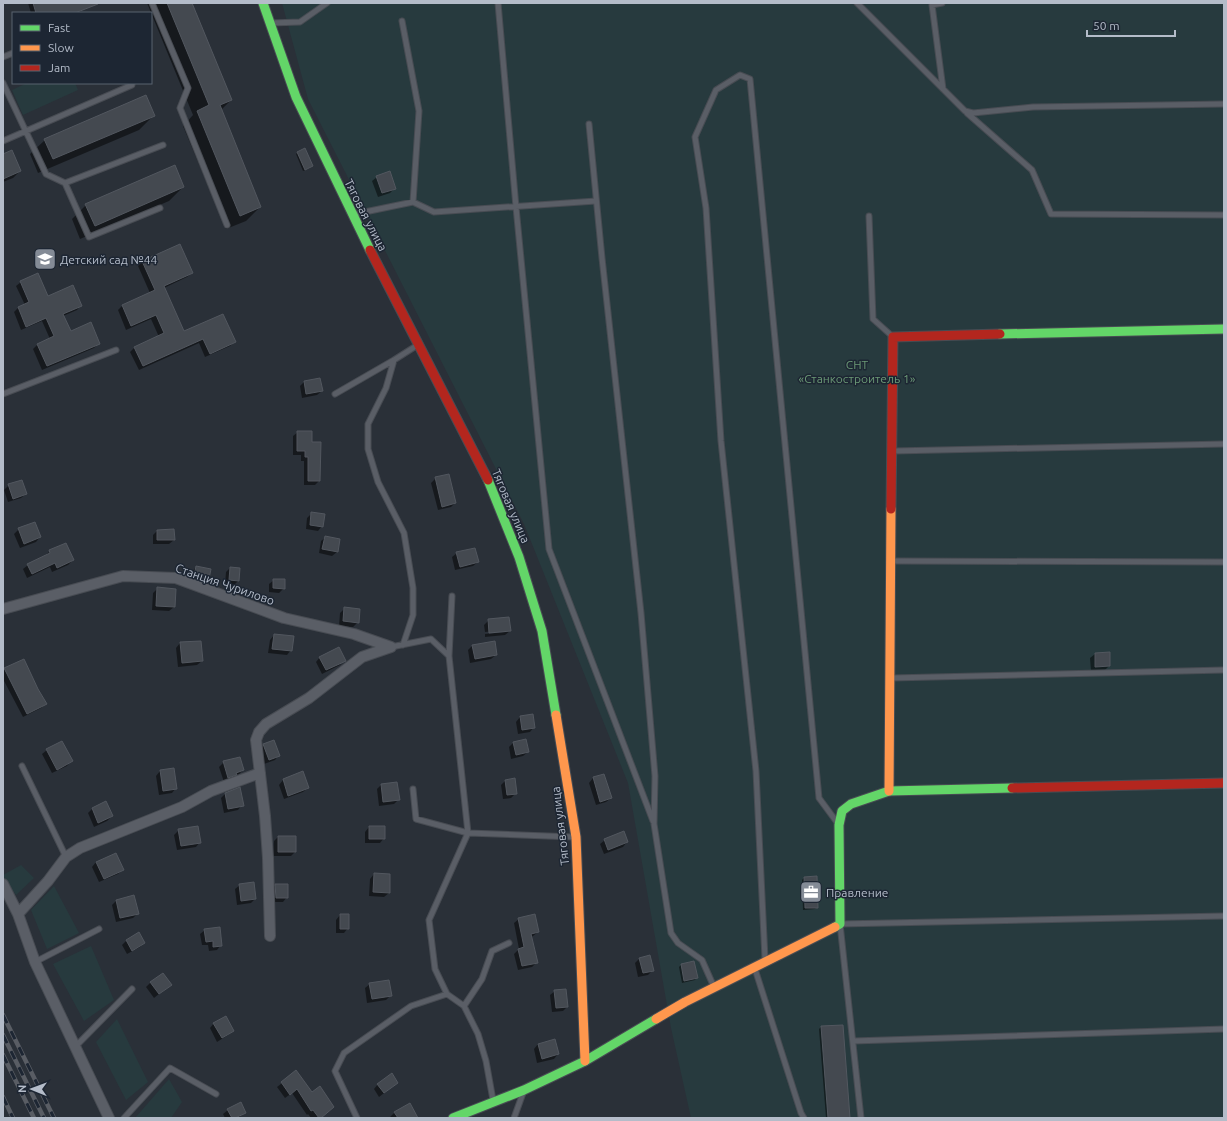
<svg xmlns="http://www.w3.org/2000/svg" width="1227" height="1121" viewBox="0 0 1227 1121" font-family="Ubuntu,sans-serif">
<rect width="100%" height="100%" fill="#2a3038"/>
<!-- green -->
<path fill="#273a3e" d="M282 3H1224V1118H691L671 1028 628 783 524 524 308 99Z
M27 83H75L78 90 23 115 12 90Z
M21 865 34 878 16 895 3 878V875Z
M54 886 79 933 47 949 31 910Z
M91 946 114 1000 84 1021 53 964Z
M117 1019 148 1082 126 1100 96 1042Z
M169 1079 182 1102 171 1118H135Z"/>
<!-- shadow -->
<path fill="#0007" d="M28 3H80L83 9 79 13H31Z
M147 3H191L231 100 221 110 260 207 246 221 226 229 183 126 193 115Z
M153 116 139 130 38 173 30 154 45 140Z
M298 152 312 166 310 168 303 171 296 154Z
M3 155 20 171 13 178 3 182Z
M377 177 395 188 390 193 378 197 372 181Z
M183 187 169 201 80 239 72 219 86 205Z
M179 245 192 273 187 277 164 288 184 332 234 342 230 346 205 357 199 343 139 370 130 352 135 347 159 337 151 319 126 330 118 310 122 306 150 293 138 266 142 262Z
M21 282 48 297 81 305 77 310 63 316 70 332 99 343 94 348 42 370 33 349 38 344 50 339 42 321 21 330 14 312 18 308 25 305 16 286Z
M304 382 322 391 317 395 302 398 300 386Z
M298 432 311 443 319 481 315 485H304V461H301V455H293V436Z
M436 478 455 503 451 507 438 510 431 483Z
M9 485 26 494 21 498 8 502 4 490Z
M312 513 322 526 318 531 306 529 307 518Z
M19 529 40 537 36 542 20 548 14 534Z
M157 531 174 540 169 544H153V535Z
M326 537 337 552 332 556 319 553 321 541Z
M50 551 73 560 68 565 52 572 50 567 27 578 23 569 28 565 45 556Z
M457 553 478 562 473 566 455 570 452 557Z
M196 567 208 578 204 583 190 580 192 572Z
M230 568 238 581 234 585 225 584 226 572Z
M274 580 284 588 279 593 269 592V584Z
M158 588 174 607 169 611 152 610 153 593Z
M345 608 358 622 353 627 339 626 340 613Z
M489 620 510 631 505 635 485 637V634L506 632V630L485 632 484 625Z
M274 635 291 650 287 655 268 653 270 640Z
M180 643 202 661 197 665 178 667 176 648Z
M472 646 496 655 491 659 470 663 468 650Z
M1109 653V666L1105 670 1091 671 1090 658 1095 654Z
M320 657 344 660 340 665 322 674 316 662Z
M5 669 46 703 41 708 23 717 3 679V671Z
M520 717 534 727 530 732 518 734 516 722Z
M525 740 528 752 523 756 511 759 509 747 513 743Z
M264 745 279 755 275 760 264 764 259 749Z
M47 750 71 761 67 766 52 773 42 754Z
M224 762 243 770 238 775 224 782 219 767Z
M160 771 176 788 172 793 159 795 156 776Z
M302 772 308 788 303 792 284 799 279 785 283 780Z
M593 778 611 798 606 802 596 805 589 783Z
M505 781 516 793 511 798 503 799 501 785Z
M381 785 399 799 394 804 379 806 377 789Z
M225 794 242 805 238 810 224 813 221 798Z
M106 803 112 816 107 821 94 827 88 813 92 809Z
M369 827 384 838 380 843H365V832Z
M179 830 200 842 196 847 177 850 174 835Z
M278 837 295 852 291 856H273L274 841Z
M605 840 627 842 623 847 604 854 600 844Z
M96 862 122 870 118 874 99 882 92 867Z
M374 874 389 893 384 897 369 896 370 879Z
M804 878 817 907 815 909 803 910 802 880Z
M240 885 255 899 251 903 237 905 235 889Z
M276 885 287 897 283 902H271V889Z
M134 897 138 913 133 918 116 922 112 905 116 901Z
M340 915 348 928 344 933H336V920Z
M519 919 538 932 533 936 531 937 537 962 532 967 518 970 514 954 519 949 514 923Z
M205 930 221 945 217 950 209 951 208 945H202L200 934Z
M139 934 144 942 140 947 127 954 122 945 126 941Z
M639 959 652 971 648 975 638 977 635 963Z
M681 965 696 978 695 980 682 983 679 967Z
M151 982 170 985 154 998 146 987Z
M370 984 391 995 386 1000 367 1003 365 988Z
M555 991 567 1007 563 1011 552 1012 550 995Z
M214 1023 233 1031 228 1035 217 1042 210 1028Z
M821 1027 849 1118H826L819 1029Z
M554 1040 558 1054 554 1059 537 1063 534 1049 538 1044Z
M296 1072 312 1093 333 1107 321 1118H311L308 1114 307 1115 292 1093 285 1098 277 1087Z
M397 1083 379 1097 374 1089 378 1084Z
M228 1110 244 1113 238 1118H225L223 1114Z
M395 1112 413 1118H391L390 1117Z"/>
<!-- building -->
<path fill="#444950" stroke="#52575f" d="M33 3H98V4L75 13H36Z
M167 3H192L232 100 220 105 261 207 240 216 197 111 209 105Z
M146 95 155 116 53 159 44 139Z
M305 148 313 166 305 170 297 152Z
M12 150 21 171 3 179V154Z
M175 165 184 187 95 226 85 204Z
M390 171 396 189 382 193 376 176Z
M180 244 193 273 164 286 184 331 223 314 236 342 210 354 203 339 143 366 134 347 164 333 156 315 131 326 122 305 155 290 142 261Z
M38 273 48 296 73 285 82 306 63 314 71 331 91 322 100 344 47 366 37 344 54 336 46 318 26 327 18 307 29 302 20 281Z
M320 378 323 391 306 394 304 381Z
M297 431H312V442H321L320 481H308V457H305V451H297Z
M449 474 456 503 442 507 435 477Z
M22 480 27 494 13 499 8 484Z
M311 512 325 514 323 527 310 525Z
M35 522 41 537 24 544 18 528Z
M174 529 175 540H157V530Z
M325 536 340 539 338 552 322 549Z
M66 543 74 560 57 568 55 563 32 574 27 564 50 553 49 550Z
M475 548 479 562 460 567 456 552Z
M196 566 211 569 209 579 194 576Z
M230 567 240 568 239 581 229 580Z
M273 579H285V589L273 588Z
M157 587 176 589 175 607 156 606Z
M344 607 360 609 359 623 343 621Z
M509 617 511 631 489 633 488 619Z
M274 634 294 636 292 651 272 649Z
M201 641 203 661 182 663 180 642Z
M495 641 497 655 475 659 472 645Z
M339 647 346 661 326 670 319 657Z
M1110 652V666L1095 667V653Z
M24 659 38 689 47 704 27 714 4 668Z
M533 714 535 728 522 730 520 716Z
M526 739 529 752 516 755 513 742Z
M274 740 280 756 269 760 263 744Z
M62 741 73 761 57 770 46 749Z
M240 757 244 770 236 773 237 775 228 778 223 761Z
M174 768 177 789 163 791 160 770Z
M303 771 309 788 288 796 283 779Z
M604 774 612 798 600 802 593 777Z
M515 778 517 794 507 795 505 780Z
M397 782 400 800 383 802 381 784Z
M240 787 244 806 228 809 225 793Z
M106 801 113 816 98 823 92 808Z
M198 826 201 843 181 846 178 829Z
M369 826H385V839H369Z
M624 831 628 842 608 850 604 839Z
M278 836H296V852H278Z
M116 853 124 870 104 879 96 862Z
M374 873 390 874V893L373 892Z
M817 876 818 908H805L804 877Z
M254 882 256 899 241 901 239 884Z
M275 884H288V898H276Z
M134 895 139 914 120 918 116 900Z
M340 914H349V929H340Z
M535 914 539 932 531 934 538 963 522 966 518 949 524 947 518 918Z
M220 927 222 946 213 947V941L206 942 204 929Z
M139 932 145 943 132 951 126 940Z
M650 955 654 971 643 973 639 958Z
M694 961 698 978 684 981 681 964Z
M163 973 172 985 159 994 150 982Z
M389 980 392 996 372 999 369 983Z
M566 989 568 1007 556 1008 554 990Z
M226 1016 234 1031 222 1038 213 1023Z
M843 1025 850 1118H828L821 1026Z
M555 1039 559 1054 542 1059 538 1044Z
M296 1070 312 1092 320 1086 334 1107 321 1118H319L313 1110 311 1111 297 1089 290 1095 281 1082Z
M392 1073 398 1083 384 1093 377 1084Z
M241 1102 246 1113 235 1118H232L227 1109Z
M410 1103 418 1118H398L394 1112Z"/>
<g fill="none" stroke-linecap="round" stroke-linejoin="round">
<!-- lane casing -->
<g stroke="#484c53" stroke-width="7">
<path id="lane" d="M152 3 188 88 180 108 227 225
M498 3 516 207 549 549 653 821
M857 3 965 111 973 113 1033 107 1224 104
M942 3 932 5 943 89
M402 21 419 111 413 202
M271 23 300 22 327 3
M3 57 13 53
M3 83 46 174 65 183 163 145
M967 113 1032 170 1051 214 1224 215
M589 124 602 258 641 613 655 776 654 824 671 933 678 943 702 960 714 987
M3 141 132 85V83
M65 183 89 237 160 208
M355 214 413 202 434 212 596 201
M869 216 873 319 892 336
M3 394 116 350
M335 394 394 360
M893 451 1224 444
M893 561 1224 562
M403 645 413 615V588L404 533 378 482 368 449V424L386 388 394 360 416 346
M391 647 431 639 449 656 468 833 416 819 413 789
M449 656 452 596
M891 678 1224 670
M22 766 66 857
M765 959 756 771 721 441 706 208 695 137 716 90 740 75 750 79 819 798 836 821
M35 962 99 929
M755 969 801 1113 804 1118
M464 1006 482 979 492 951 509 943
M853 1041 1224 1029
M75 1047 132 989
M493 1100 486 1061 478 1034 464 1006 447 994 435 969 429 920 468 833 574 837
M124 1118 170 1068 216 1094
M357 1118 335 1071 344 1053 411 1006 447 994
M514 1118 523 1093
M861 1118 840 924 1224 916"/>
</g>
<!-- street casing -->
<g stroke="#484c53" stroke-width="12">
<path id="street" d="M3 609 123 576 176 578 284 618 354 634 391 647
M3 884 18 914 35 962 109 1118
M18 914 48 881 66 857 80 848 182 807 211 791 260 773
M270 936 268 858 265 816 256 740 259 732 266 724 309 698 362 657 391 647"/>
</g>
<!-- fast casing -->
<g stroke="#484c53" stroke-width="11">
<path id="fast" d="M263 3 296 97 370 250
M1000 334 1224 329
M488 480 519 557 542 631 556 715
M835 927 840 924 839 825 842 811 851 804 889 791 1012 788
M453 1118 524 1090 585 1061 656 1019"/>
</g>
<!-- slow casing -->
<g stroke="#484c53" stroke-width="11">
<path id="slow" d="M556 715 576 837 585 1061
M889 791 891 509
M656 1019 685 1002 835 927"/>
</g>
<!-- jam casing -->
<g stroke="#484c53" stroke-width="11">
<path id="jam" d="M370 250 488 480
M891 509 893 337 1000 334
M1012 788 1224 783"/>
</g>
<!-- lane -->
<use href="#lane" stroke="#5a5e66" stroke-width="5"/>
<!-- street -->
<use href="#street" stroke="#5a5e66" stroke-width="10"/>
<!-- fast -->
<use href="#fast" stroke="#63d668" stroke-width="9"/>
<!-- slow -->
<use href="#slow" stroke="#ff974d" stroke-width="9"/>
<!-- jam -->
<use href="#jam" stroke="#b3261e" stroke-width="9"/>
<!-- rail casing -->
<g stroke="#595d64" stroke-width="4.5">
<path id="rail" d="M3 1015 54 1118
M3 1035 44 1118
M3 1055 34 1118
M3 1097 13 1118"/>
</g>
<!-- rail -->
<use href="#rail" stroke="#1d2633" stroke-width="3" stroke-dasharray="9" stroke-linecap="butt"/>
</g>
<!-- icons -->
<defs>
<g id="school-square" transform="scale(1.15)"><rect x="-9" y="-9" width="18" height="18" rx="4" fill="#848b96" stroke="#1d2633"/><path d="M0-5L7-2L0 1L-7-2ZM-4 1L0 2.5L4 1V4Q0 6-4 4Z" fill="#fff"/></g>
<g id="office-square" transform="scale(1.15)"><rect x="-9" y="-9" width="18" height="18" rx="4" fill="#848b96" stroke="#1d2633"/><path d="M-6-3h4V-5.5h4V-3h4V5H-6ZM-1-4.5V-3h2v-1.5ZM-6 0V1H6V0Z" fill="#fff"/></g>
</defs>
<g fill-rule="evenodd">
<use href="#school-square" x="45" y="259"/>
<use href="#office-square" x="811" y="892"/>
</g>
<g text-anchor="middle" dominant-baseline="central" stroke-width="3" stroke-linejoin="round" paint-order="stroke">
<!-- street labels -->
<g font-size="12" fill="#b4bcc9" stroke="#1d2633">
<text transform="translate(366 215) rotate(63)">Тяговая улица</text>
<text transform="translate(511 506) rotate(67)">Тяговая улица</text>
<text transform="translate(225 584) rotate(19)">Станция Чурилово</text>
<text transform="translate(560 826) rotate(-97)">Тяговая улица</text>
</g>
<!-- poi labels -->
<g font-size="12" fill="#b4bcc9" stroke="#1d2633" text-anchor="start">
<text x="60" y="259">Детский сад №44</text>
<text x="826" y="892">Правление</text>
</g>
<!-- park labels -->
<g font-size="12" fill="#6b9a76" stroke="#1d2633">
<text x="857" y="364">СНТ<tspan x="857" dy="14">«Станкостроитель 1»</tspan></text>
</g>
</g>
<!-- border -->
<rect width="1227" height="1121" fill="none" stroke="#b4bcc9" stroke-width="8"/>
<!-- legend -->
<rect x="12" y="12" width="140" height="72" fill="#1d2633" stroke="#59626f"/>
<rect x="20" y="25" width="20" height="6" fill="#63d668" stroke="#59626f"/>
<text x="48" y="32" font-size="12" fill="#b4bcc9">Fast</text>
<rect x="20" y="45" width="20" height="6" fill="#ff974d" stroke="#59626f"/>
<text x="48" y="52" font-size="12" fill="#b4bcc9">Slow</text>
<rect x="20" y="65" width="20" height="6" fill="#b3261e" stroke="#59626f"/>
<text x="48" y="72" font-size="12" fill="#b4bcc9">Jam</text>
<!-- north arrow -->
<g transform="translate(32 1089) rotate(271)" stroke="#1d2633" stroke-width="3" paint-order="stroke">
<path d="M0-3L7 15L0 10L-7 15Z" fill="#b4bcc9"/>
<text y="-6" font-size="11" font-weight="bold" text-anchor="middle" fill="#b4bcc9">N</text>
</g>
<!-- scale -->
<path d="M1087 30v6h88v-6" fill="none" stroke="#b4bcc9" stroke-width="2"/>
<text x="1093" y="30" font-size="12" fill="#b4bcc9" stroke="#1d2633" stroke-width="3" paint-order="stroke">50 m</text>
</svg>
